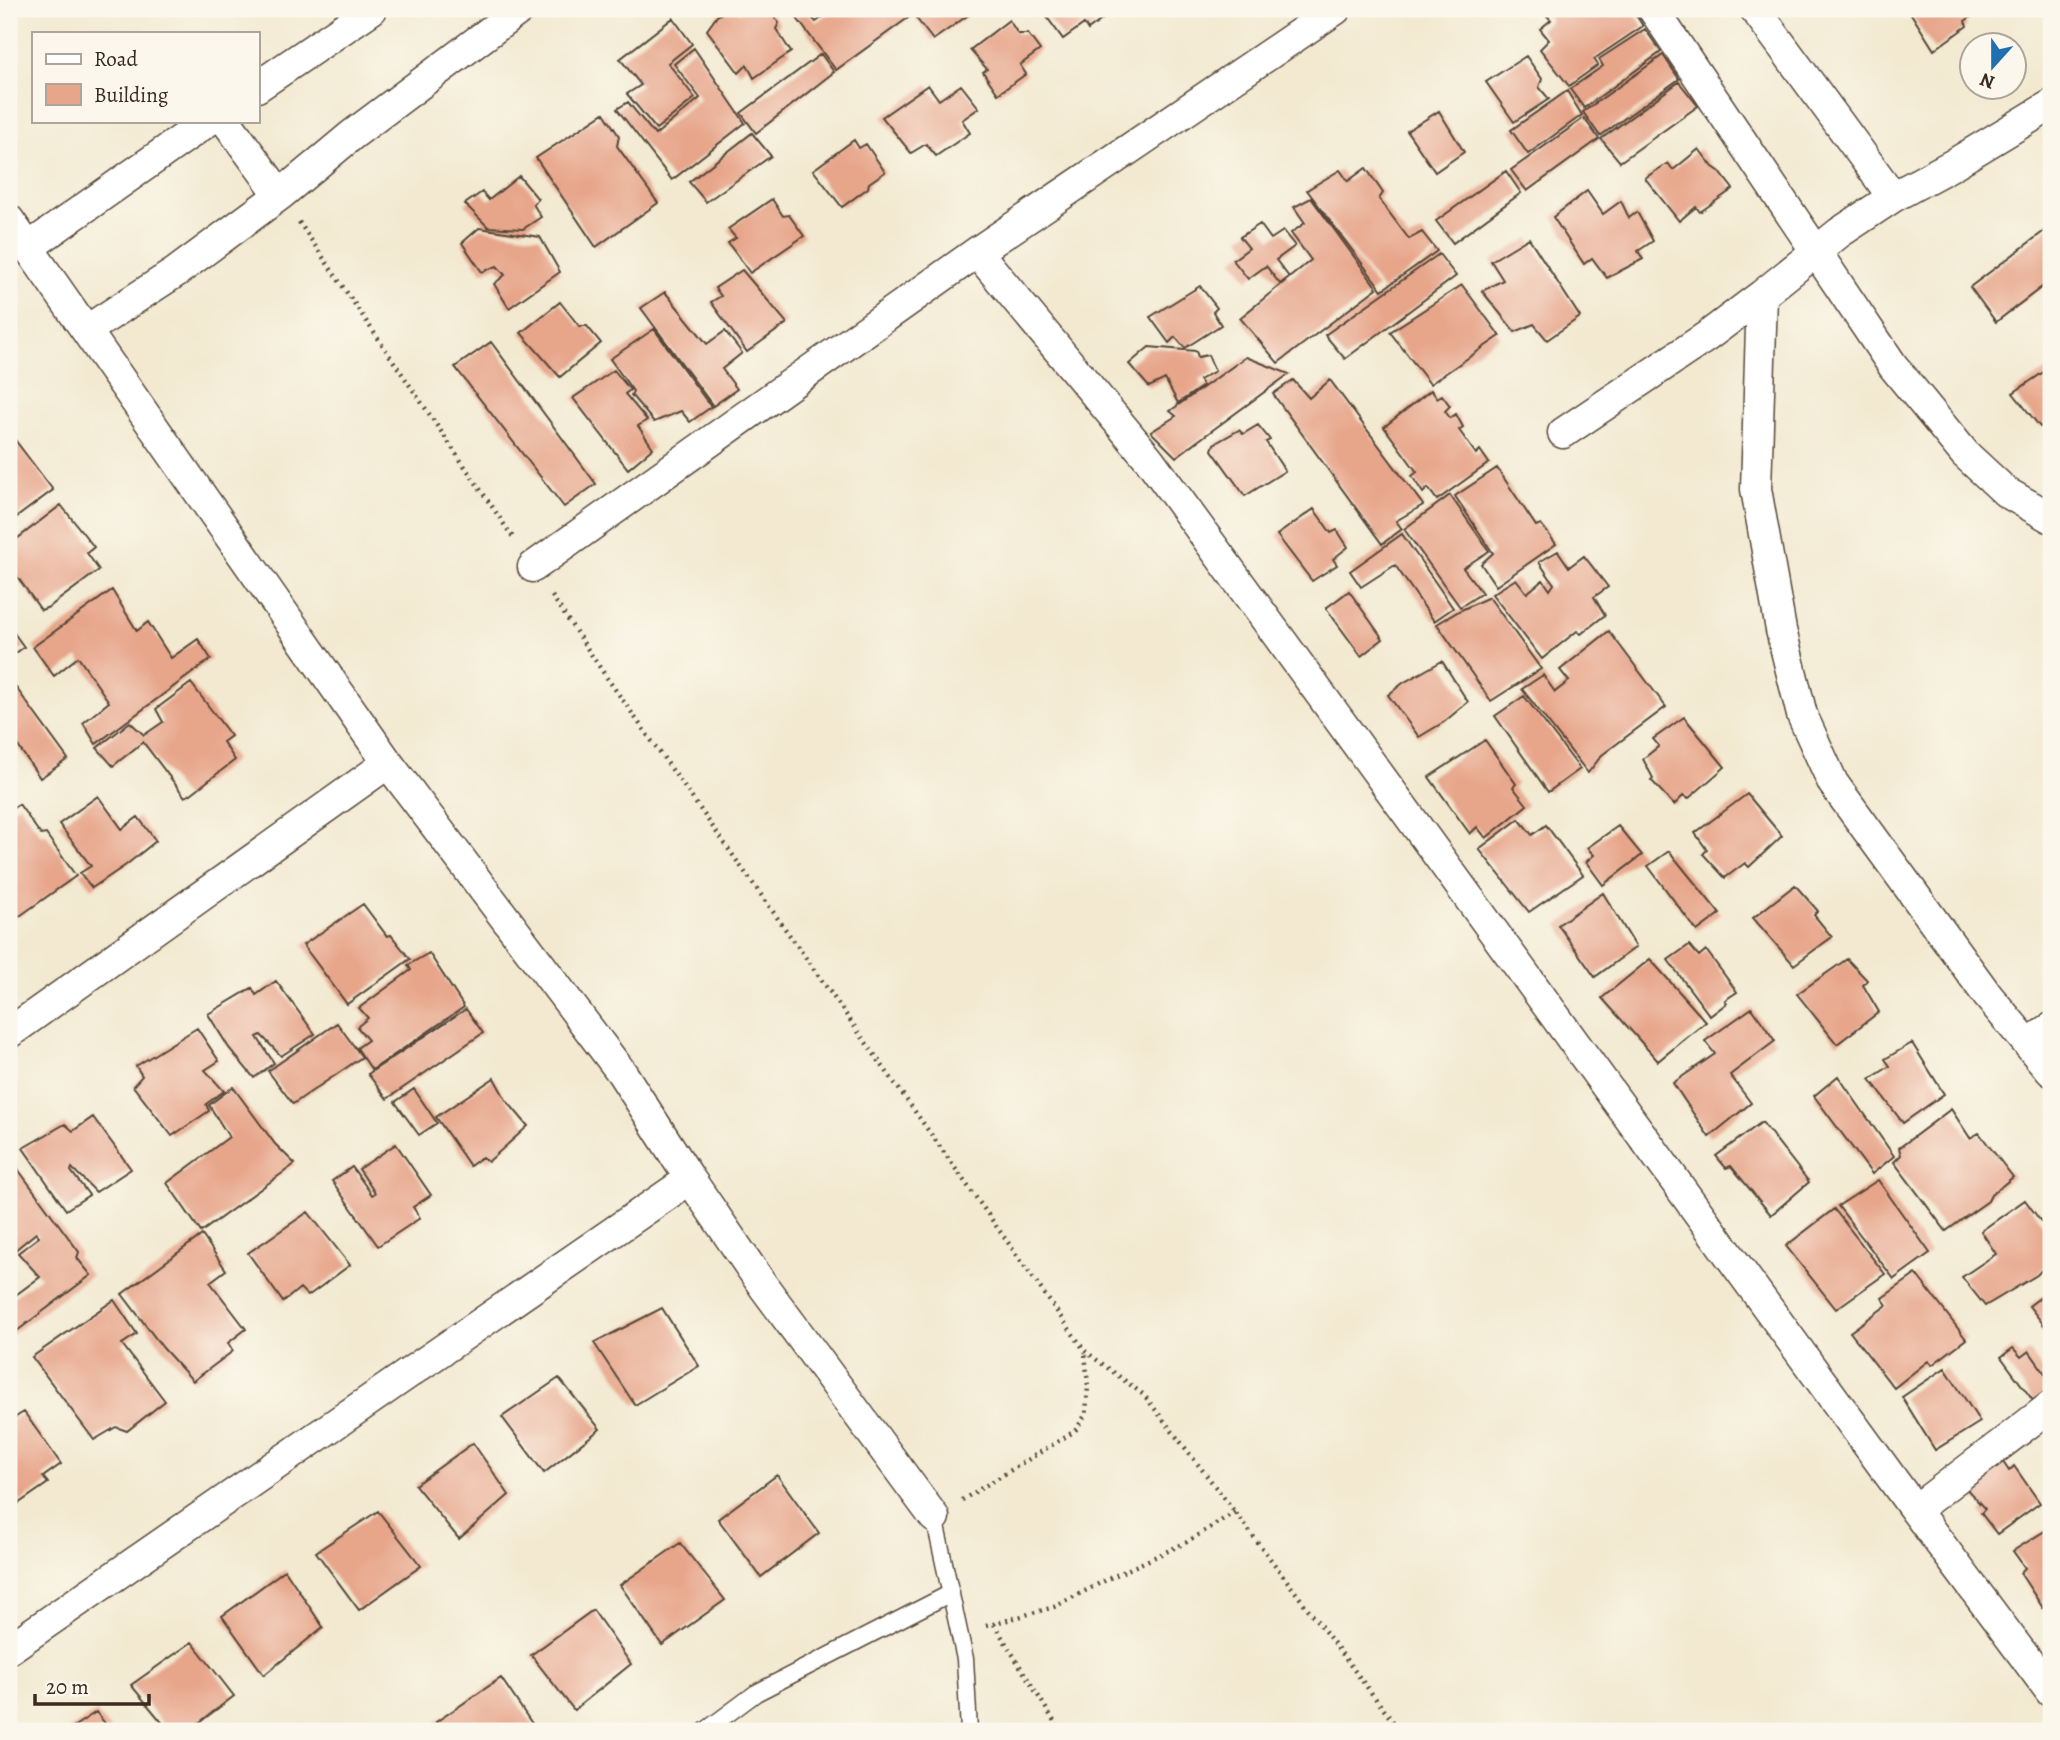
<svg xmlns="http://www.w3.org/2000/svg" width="2060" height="1740" viewBox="0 0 2060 1740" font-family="Alegreya,serif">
<rect width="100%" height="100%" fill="#fbf7ec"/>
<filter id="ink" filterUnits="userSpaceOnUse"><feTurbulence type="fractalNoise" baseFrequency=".0143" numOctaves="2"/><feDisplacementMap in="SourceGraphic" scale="14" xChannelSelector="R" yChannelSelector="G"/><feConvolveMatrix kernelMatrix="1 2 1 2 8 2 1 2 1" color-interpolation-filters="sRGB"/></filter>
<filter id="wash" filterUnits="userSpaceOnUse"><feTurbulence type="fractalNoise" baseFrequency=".00686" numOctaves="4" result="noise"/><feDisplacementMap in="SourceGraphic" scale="28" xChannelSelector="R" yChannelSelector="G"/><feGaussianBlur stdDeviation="1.57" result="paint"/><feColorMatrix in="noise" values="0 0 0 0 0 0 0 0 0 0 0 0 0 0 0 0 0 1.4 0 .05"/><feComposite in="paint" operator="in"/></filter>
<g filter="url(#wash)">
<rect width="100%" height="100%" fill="#f2e9d0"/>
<g id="blocks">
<!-- building -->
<path fill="#e7a58a" d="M728 9H737L739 13 745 9H768L779 23 776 29 791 52 754 78 747 65 739 73 707 30 717 16Z
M790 9H804L816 22 834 9H908L912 15 836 70Z
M928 9H977L933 40 916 18Z
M1041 9H1116L1088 30 1084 24 1063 39Z
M1541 9H1632L1643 26 1594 59 1598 65 1569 86 1540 49 1549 40 1540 29 1551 20Z
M1908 9H1982L1965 21 1967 26 1934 50Z
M673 18 692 44 668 63 695 98 656 129 627 94 641 85 620 59Z
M1009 20 1018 34H1028L1040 50 1020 65 1026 74 998 94 983 72 987 69 970 50Z
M1645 29 1661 52 1584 108 1570 89 1603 66 1599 59Z
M694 48 745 123 672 180 617 109 628 102 655 135 700 98 674 64Z
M821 54 834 72 756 133 741 113Z
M1663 55 1679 79 1600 136 1583 112Z
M1526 56 1542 79 1539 87 1549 99 1514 122 1486 82Z
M1679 82 1698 106 1620 162 1601 139Z
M928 85 939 100 961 85 979 108 962 120 970 133 936 156 926 144 911 153 882 117Z
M1567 91 1582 115 1528 154 1511 130Z
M1439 111 1464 152 1435 172 1407 131Z
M604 113 619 136 617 146 658 203 596 247 536 158Z
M1584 118 1599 139 1527 191 1511 170Z
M752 133 771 156 706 202 689 182Z
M854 140 859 148 866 144 885 172 869 183 868 188 842 207 813 170Z
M1699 149 1713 167 1719 171 1733 189 1700 212 1696 207 1679 221 1645 178 1668 163 1673 170Z
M1366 168 1383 193 1379 199 1409 239 1422 232 1437 251 1382 290 1307 190 1340 170 1348 181Z
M1506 171 1521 193 1453 243 1436 221Z
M519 176 538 199 533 204 541 217 523 229 488 227 465 204 482 192 489 200Z
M1587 191 1603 214 1621 201 1629 218 1637 212 1653 241 1638 251 1643 259 1607 278 1592 258 1584 264 1553 217Z
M1311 198 1377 288 1278 363 1240 318 1311 260 1291 233 1305 223 1294 207Z
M772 199 783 216 789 215 804 236 750 273 728 243 736 238 728 229Z
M1260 224 1271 239 1283 231 1295 246 1276 260 1289 277 1280 284 1266 266 1248 279 1233 260 1249 248 1240 237Z
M2051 226V280L1996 322 1970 287Z
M479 228 540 237 560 272 509 308 494 284 505 275 497 266 482 272 462 243Z
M1529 238 1580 317 1547 340 1534 324 1515 332 1482 291 1503 280 1491 261Z
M1439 254 1456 276 1345 359 1325 335Z
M742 270 787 323 747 352 711 302 721 296 715 288Z
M1462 285 1500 336 1430 384 1390 332Z
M1200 286 1217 308 1213 312 1221 325 1185 348 1175 337 1169 343 1150 317Z
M665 292 707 344 725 331 742 353 722 369 737 389 713 406 641 308Z
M560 302 579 326H587L601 343 560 377 521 333Z
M654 329 711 407 690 422 681 411 654 422 631 395 633 391 610 359Z
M491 342 596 484 564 507 455 367Z
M1149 347 1196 351 1198 357 1208 355 1215 371 1199 380 1203 386 1178 403 1165 379 1149 387 1129 364Z
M1246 357 1289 374 1176 457 1151 432 1176 416 1170 411Z
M2051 367V419L2040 427 2013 393Z
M614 370 630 390 625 394 647 420 638 426 653 448 628 469 573 398Z
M1293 380 1309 398 1330 380 1423 505 1396 521 1402 529 1382 544 1273 394Z
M1431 390 1437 398 1442 395 1450 406 1445 411 1450 418 1456 414 1463 427 1459 430 1476 454 1480 450 1489 463 1437 500 1428 488 1423 493 1412 476 1417 472 1384 427Z
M1258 425 1270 440 1266 442 1285 471 1245 496 1212 450 1214 444 1239 430 1243 434Z
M9 432 53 490 9 523Z
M1497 468 1536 526 1541 524 1556 544 1496 586 1481 564 1493 553 1455 496Z
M1450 495 1489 551 1463 568 1482 593 1460 607 1404 529Z
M61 505 94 547 87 553 99 570 49 607 41 610 9 565V526L18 538Z
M1314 509 1331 533 1337 530 1348 547 1333 559 1337 565 1312 581 1277 535Z
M1402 534 1453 608 1434 621 1395 565 1361 587 1350 571Z
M1558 551 1569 567 1584 556 1608 587 1594 597 1605 615 1581 634 1577 631 1542 659 1492 594 1516 579 1527 593 1543 580 1550 590 1554 584 1539 562Z
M112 590 137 631 148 622 171 658 198 639 211 659 96 744 83 723 109 702 78 657 54 676 33 647Z
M1349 591 1383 639 1361 656 1326 608Z
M1489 597 1541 669 1491 701 1437 624 1459 611Z
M9 626 24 647 9 658Z
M1609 631 1666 707 1602 755 1588 773 1522 689 1543 675 1555 692 1569 681 1560 670Z
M1442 661 1468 702 1444 722 1419 737 1388 695 1403 683Z
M9 678 68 759 40 778 9 733Z
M191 683 231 736 223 742 235 760 191 794 185 797 143 742 113 766 97 748 130 722 144 735 163 722 156 709Z
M1524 696 1580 769 1548 792 1495 716Z
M1684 717 1725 767 1688 799 1684 795 1674 805 1651 780 1653 778 1643 759 1659 746 1653 739Z
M1485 740 1516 784 1513 787 1527 805 1486 838 1477 827 1470 834 1429 777Z
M1747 794 1782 836 1749 867 1745 863 1725 878 1703 854 1707 850 1695 833Z
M98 796 122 829 138 817 156 841 126 865 92 888 80 873 91 866 59 824Z
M19 804 41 835 46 834 76 876 17 918 9 908V811Z
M1519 819 1532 835 1546 825 1583 875 1529 912 1479 849Z
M1618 826 1642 855 1603 885 1586 862 1594 855 1587 848Z
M1669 851 1720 914 1697 931 1648 866Z
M1795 885 1818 911 1814 915 1832 937 1794 965 1753 918Z
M1603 893 1636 947 1595 977 1558 925Z
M363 904 387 936 391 935 410 959 347 1004 303 945Z
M1689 945 1699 956 1706 950 1737 992 1725 1000 1727 1003 1710 1016 1668 960Z
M429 953 464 1007 372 1070 357 1048 368 1040 357 1027 368 1018 359 1008 411 970 408 965Z
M1650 959 1706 1022 1658 1061 1602 998Z
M1847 959 1867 980 1863 985 1879 1012 1837 1044 1797 994Z
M276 981 315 1034 281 1056 261 1035 257 1037 274 1063 254 1078 229 1048 208 1014 252 988 256 995Z
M1752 1008 1775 1041 1730 1075 1751 1103 1709 1137 1673 1083 1715 1054 1705 1041Z
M466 1009 483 1033 387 1099 368 1074Z
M337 1023 362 1057 293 1104 268 1071Z
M197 1028 219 1061 205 1070 224 1091 206 1104 209 1111 172 1136 133 1086 142 1076 136 1066Z
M1912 1043 1944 1094 1903 1123 1870 1079 1890 1066 1885 1059Z
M1838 1076 1894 1156 1872 1174 1814 1096Z
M494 1078 506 1100 528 1126 488 1162 482 1157 470 1166 436 1117Z
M233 1087 275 1144 295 1164 201 1232 167 1183 229 1137 209 1105Z
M414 1089 437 1123 419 1135 395 1102Z
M1951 1109 1970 1138 1979 1133 2013 1177 1991 1195 1988 1201 1946 1231 1894 1162 1901 1155 1899 1148Z
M93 1117 131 1169 96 1192 72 1168 71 1171 89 1195 66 1210 23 1148 65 1124 73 1131Z
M1762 1122 1809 1182 1771 1215 1731 1166 1726 1168 1716 1156Z
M396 1144 431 1195 413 1207 420 1218 378 1246 332 1181 352 1167 372 1195 375 1193 359 1169Z
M9 1157 79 1252 77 1258 91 1275 9 1337V1300L40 1277 18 1253 39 1237 36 1233 9 1255Z
M1878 1180 1930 1253 1894 1279 1838 1206Z
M2025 1200 2051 1235V1260L2037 1275 1985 1306 1962 1277 1996 1254 1981 1231Z
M1834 1209 1885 1274 1836 1309 1786 1246Z
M308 1212 350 1265 308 1296 300 1288 283 1302 248 1253Z
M202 1235 226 1270 210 1282 246 1329 228 1343 233 1351 193 1381 163 1348 122 1294Z
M1916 1274 1966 1339 1932 1365 1928 1361 1894 1388 1850 1332 1887 1305 1882 1298Z
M2051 1289V1334L2029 1306Z
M114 1300 137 1334 122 1344 165 1401 127 1431 116 1427 94 1440 32 1357Z
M662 1308 699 1366 635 1405 594 1343Z
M2013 1348 2021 1357 2029 1351 2051 1382V1394L2037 1406 2001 1357Z
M1945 1368 1980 1422 1935 1450 1902 1397Z
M559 1378 600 1429 544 1473 502 1417Z
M24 1412 61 1464 43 1477 48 1483 9 1510V1421Z
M473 1443 509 1495 459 1539 415 1485Z
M2001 1459 2009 1471 2014 1466 2040 1503 1997 1534 1981 1513 1985 1509 1963 1485Z
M777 1475 819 1533 761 1577 718 1519Z
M378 1511 421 1566 359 1610 316 1552Z
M2051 1527V1602L2043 1608 2020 1573 2025 1568 2013 1551Z
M680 1543 725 1600 662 1645 620 1585Z
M285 1570 323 1627 264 1675 222 1616Z
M593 1610 631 1664 574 1710 531 1655Z
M192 1642 234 1696 188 1731H169L131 1685Z
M501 1678 537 1731H443L436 1722Z
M96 1712 111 1731H67Z"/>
</g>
</g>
<g filter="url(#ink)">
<use href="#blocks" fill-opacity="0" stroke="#564739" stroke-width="2"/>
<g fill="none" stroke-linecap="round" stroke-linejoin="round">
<!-- service casing -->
<g stroke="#564739" stroke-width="19">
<path id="service" d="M934 1517 965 1659 969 1731
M705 1731 756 1693 951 1593"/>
</g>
<!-- minor casing -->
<g stroke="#564739" stroke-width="33">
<path id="minor" d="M1653 9 1893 366 1965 454 2006 492 2051 518
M1755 9 1893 197
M257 87 372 9
M226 121 280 195
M9 220 388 763 622 1073 690 1179 764 1287 934 1517
M29 247 208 121
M977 252 1149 459 1915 1510 2051 1692
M1762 295 1756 489 1781 630 1802 715 1833 783 1988 996 2028 1044 2051 1028
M87 330 176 272 280 195 352 135 520 9
M1563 433 1706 337 1762 295 1839 233 1893 197 1952 165 2051 105
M533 567 977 252 1336 9
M9 1033 388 763
M2028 1044 2051 1071
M1915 1510 2051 1406
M9 1649 690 1179"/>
</g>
<!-- path -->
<path stroke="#564739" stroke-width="4.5" stroke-dasharray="2 5" stroke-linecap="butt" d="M299 222 514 539
M552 596 607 678 1085 1351 1144 1395 1235 1512 1400 1731
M962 1500 1075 1431 1086 1414 1088 1386 1085 1352
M994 1624 1060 1731
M986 1626 1054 1607 1112 1577 1187 1542 1235 1512"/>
<!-- service -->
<use href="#service" stroke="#fff" stroke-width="16"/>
<!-- minor -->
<use href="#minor" stroke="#fff" stroke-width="30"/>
</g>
</g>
<!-- margin -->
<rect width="2060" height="1740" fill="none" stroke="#fbf7ec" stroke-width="35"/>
<!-- legend -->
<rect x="32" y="32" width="228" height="91" fill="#fbf7ec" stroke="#aea59a" stroke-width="2"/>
<rect x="46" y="54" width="35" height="10" fill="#ffffff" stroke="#aea59a" stroke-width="2"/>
<text x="94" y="66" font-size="21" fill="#3b2a1e">Road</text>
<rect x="46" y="84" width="35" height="21" fill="#e7a58a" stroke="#aea59a" stroke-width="2"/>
<text x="94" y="102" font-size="21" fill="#3b2a1e">Building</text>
<!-- north arrow -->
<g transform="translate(1993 66) rotate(201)"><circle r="33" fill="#fbf7ec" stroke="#aea59a" stroke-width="2"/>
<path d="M0-5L12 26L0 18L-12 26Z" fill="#1f6fb2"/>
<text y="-10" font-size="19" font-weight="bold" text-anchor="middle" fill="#3b2a1e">N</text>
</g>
<!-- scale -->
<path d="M35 1694v10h114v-10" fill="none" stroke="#3b2a1e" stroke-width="3.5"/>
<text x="46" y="1694" font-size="21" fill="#3b2a1e" stroke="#fbf7ec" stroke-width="5" paint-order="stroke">20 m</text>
</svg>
